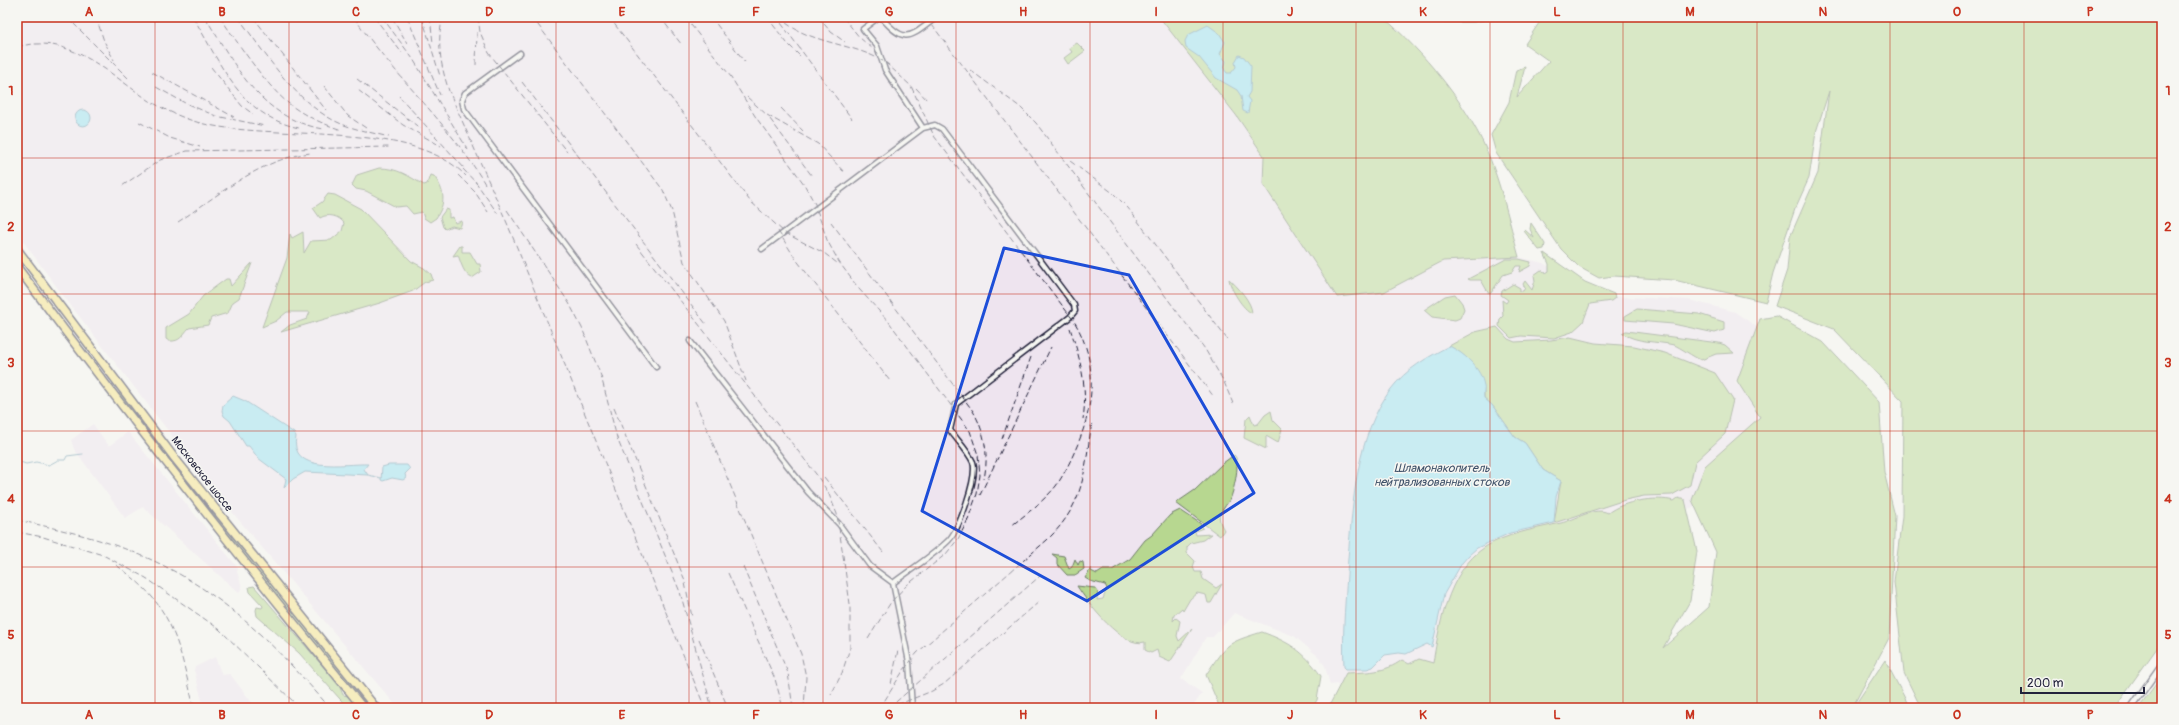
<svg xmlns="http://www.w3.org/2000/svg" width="2179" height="725" viewBox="0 0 2179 725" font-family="Pangolin,sans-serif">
<rect width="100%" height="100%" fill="#f6f6f2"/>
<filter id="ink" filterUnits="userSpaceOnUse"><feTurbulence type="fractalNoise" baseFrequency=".025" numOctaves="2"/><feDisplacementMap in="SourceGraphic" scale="8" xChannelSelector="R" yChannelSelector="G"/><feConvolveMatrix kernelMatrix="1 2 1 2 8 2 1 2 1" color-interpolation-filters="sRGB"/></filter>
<g filter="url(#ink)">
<!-- built -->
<path fill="#eee4ef" d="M17 17H1159L1236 115 1264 156 1263 184 1384 292 1443 261 1519 257 1543 263 1586 290 1605 296 1689 300 1735 312 1770 336 1735 382 1769 413 1701 506 1530 538 1444 659 1427 672 1330 685 1325 666 1319 657 1294 636 1234 613 1213 637H1206L1181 679 1202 693 1192 708H398L172 441 173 437 62 294 17 233Z
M93 424 109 446 128 432 238 568 237 572 242 587 239 593 143 507 125 518 74 449 71 440Z
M215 657 222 675 230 674 256 708H204L194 670 195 667Z"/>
<!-- green -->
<path fill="#b7d790" stroke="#6c7c66" d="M1161 17H1383C1423 52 1464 100 1486 149 1501 183 1509 221 1519 257L1443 261 1384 292 1337 297 1263 184 1264 156 1236 115 1160 18Z
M1451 17H1497L1474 22H1442Z
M1543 17H2162V641L2114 708H1921L1904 673 1894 582 1902 516 1903 401 1834 329 1775 306 1787 270 1790 237 1818 173 1829 91 1816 132 1809 178 1795 209 1773 273 1766 302 1674 280 1614 276 1599 278 1579 267 1561 249 1496 153 1491 135 1509 102 1516 70 1525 67 1517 97 1549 61 1525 44Z
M1077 43 1085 51 1068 64 1064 58 1072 52 1069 48Z
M379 168C398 168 408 176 424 185L427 184 430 175 434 176C445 191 446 203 436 218L430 222 424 218 422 212 413 214 406 206 396 207 366 191 356 189 352 185 357 175Z
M328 194 335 195 361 209 411 261 424 268 431 274 433 280 425 282 413 291 380 303 281 332 290 325 307 319 310 312H287L276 321 262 327 287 258 290 234 292 238 303 232 304 253 311 241 331 240 342 231 344 223C339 216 328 213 320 218L313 208 322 202Z
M446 209 449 210V218L453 217 455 223 462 221 460 228 452 226 445 229 443 227 440 217Z
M1531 223 1545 244 1544 249 1539 250 1524 231 1525 230 1534 238 1530 229Z
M460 246H462V252H470L477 264H480L481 272 472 278C464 275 461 263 458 255L453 256Z
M1544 253 1585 282 1614 294 1615 298 1611 301 1590 304 1583 322 1572 332 1554 338 1521 336 1511 338 1499 326 1500 319 1503 316 1502 300 1506 303 1508 300 1501 295 1502 291 1513 284 1520 288V291H1523L1525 288 1523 284 1525 281 1532 290 1535 281 1534 275 1541 270 1546 273 1549 271V264Z
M1506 259H1519L1531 262 1530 266 1519 272 1521 266H1516L1512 272 1503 275 1491 293 1489 294 1481 280H1470L1468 279Z
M252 263 239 298 233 302 228 313 211 318 208 325 189 328C182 335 181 342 169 341L166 339V328L189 314 203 296 226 279H229L231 286Z
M1229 279C1237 286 1252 302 1252 313 1243 310 1230 288 1229 279Z
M1455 294 1462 303 1464 309 1460 318 1455 320 1432 317 1424 310 1445 296Z
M1637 309 1699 314 1724 322V330L1715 333 1673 324 1625 320V316Z
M1776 316 1823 342 1879 402 1884 472 1895 516 1889 638 1852 708H1328L1346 673C1366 672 1385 673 1402 660L1409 664 1419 659 1433 663C1440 620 1450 563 1494 542 1515 532 1539 528 1561 523 1575 520 1595 506 1608 513 1623 501 1656 496 1674 501L1678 498 1685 500 1697 551 1690 601 1663 648 1709 607 1716 552 1692 500 1705 466 1760 417 1737 381 1760 319Z
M1497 327 1508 339 1515 342 1551 340 1570 337 1595 343 1634 346 1665 353 1715 373 1733 400 1725 434 1695 462 1690 485 1672 495 1644 496 1625 500 1554 523 1561 481 1543 470 1525 443 1515 437 1492 405 1484 398C1485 375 1469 356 1449 346L1475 332Z
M1626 331 1719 343 1725 345 1734 353 1716 354 1701 360C1693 357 1680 347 1674 345 1656 341 1637 343 1622 333Z
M120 393H122L373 708H366L220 529 118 395Z
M1271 411 1273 420 1282 429 1278 443 1266 436V449L1244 438 1246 419 1250 415 1254 425 1258 424 1265 415Z
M1234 455C1241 460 1234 489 1231 497 1228 503 1223 508 1220 515 1218 520 1222 526 1224 530L1220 536 1176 503 1195 490 1223 463Z
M1180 510 1201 524 1203 528 1195 531 1196 535 1211 534 1203 540 1191 543 1187 547V553L1195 561 1193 567 1195 572H1201L1203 579 1216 588 1222 584 1211 603H1208L1206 595 1197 593 1190 599 1183 611 1182 608 1174 615 1173 621 1176 618 1180 621 1177 636 1179 641 1192 629 1170 662 1159 657 1157 650 1151 653 1145 650V642C1122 649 1088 603 1077 586L1095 588 1098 592 1097 600 1103 599 1107 588 1105 585 1090 581 1085 578 1091 568V571L1097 574 1103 570H1112L1130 559 1145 540 1152 535 1170 515Z
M1052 554 1064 556 1069 569 1072 567 1075 559 1078 565 1080 561 1083 562 1084 569 1075 575H1067L1057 564V558Z
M254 586 339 685 343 695 348 696 358 708H348L299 653 257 616 256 610 257 607 262 608 263 606 250 592 249 587Z
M1262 632C1289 642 1304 651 1321 676L1317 700 1312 708H1220L1206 675C1226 644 1226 643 1262 632Z
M1885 660 1910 708H1853Z
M2162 676V708H2138Z"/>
<!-- water -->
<path fill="#92dff2" stroke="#6593a9" d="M1208 25 1219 33 1225 42 1220 54 1226 61 1224 69 1227 73H1231L1236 67 1235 62 1239 55 1244 57 1251 66 1250 92 1247 97 1250 101 1248 113 1243 111 1241 96 1237 90 1216 78 1199 57 1186 48 1185 41 1188 35Z
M75 118a8 8 0 1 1 16 0a8 8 0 1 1-16 0Z
M1449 346C1463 352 1482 369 1484 386 1485 389 1483 394 1484 398L1492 405 1515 437 1525 443 1543 470 1561 481 1556 497 1554 523 1510 533 1477 548 1469 555 1462 563 1444 594 1432 647 1427 644 1406 654 1399 653 1385 655 1373 667 1367 669H1346L1344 667C1342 630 1346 595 1348 558 1353 501 1356 436 1391 389 1406 369 1428 357 1449 346Z
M233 396 245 401 294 433 296 436C289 475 345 463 368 464L364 469 368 475 305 472 293 479 284 488 286 479 258 458 249 446H246L230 421 224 416 222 411 223 405Z
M389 465H407L410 469 405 474 406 478 403 480 392 478 383 481 381 480 382 467Z"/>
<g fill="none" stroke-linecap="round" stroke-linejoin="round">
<!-- stream -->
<path stroke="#6593a9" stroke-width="1" d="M17 461 26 464 36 462 49 465 58 460H65L67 456 83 454
M368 475 381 478"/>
<!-- minor casing -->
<g stroke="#22223b" stroke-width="7">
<path id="minor" d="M879 17 863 29 877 46 885 70 923 128
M881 17C906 46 910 37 937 17
M520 53 465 93 462 100 464 109 656 367
M762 249 923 128 935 125 942 129 1074 305 1075 311 1070 317 956 404 950 430C957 440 968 451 973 462 978 477 959 529 949 540 934 555 910 570 893 583
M690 341 808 492 839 524 870 566 893 583 909 662 912 708"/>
</g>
<!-- tertiary casing -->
<g stroke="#22223b" stroke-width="8">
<path id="tertiary" d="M2131 708 2162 664"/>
</g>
<!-- primary casing -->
<g stroke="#22223b" stroke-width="10">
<path id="primary" d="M17 249 173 456 376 708
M17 267C129 417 244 563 363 708"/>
</g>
<!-- minor -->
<use href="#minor" stroke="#f6f6f2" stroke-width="4"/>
<!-- tertiary -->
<use href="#tertiary" stroke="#f6f6f2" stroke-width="5"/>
<!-- primary -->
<use href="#primary" stroke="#f7e281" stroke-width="7"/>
<!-- rail -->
<path stroke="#22223b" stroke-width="1" stroke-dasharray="6 3" stroke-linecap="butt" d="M67 17 128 78
M96 17 104 41 114 60
M193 17C222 65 239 115 299 128
M205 17C236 66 260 119 324 129
M220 17C237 42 265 84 288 103 304 116 323 124 342 130
M238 17C265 53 292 98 333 120 350 129 370 132 389 137
M253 17 326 110
M354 17C394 76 449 123 485 184
M374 17 402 53
M382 17 413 59 468 150
M392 17 407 43
M407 17 440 95
M422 17 440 76
M430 17 433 43
M443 17C436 42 441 67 449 91L507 223 705 708
M478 17 480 32 489 53 567 152
M532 17 663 190 672 211 684 262 724 321 746 381
M609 17 750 201 785 233 824 253 837 263
M660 17 682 45
M685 17 731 77 755 116 804 184 815 204 827 240 839 262 859 289 889 322 970 431 978 455 980 475 977 494 967 522
M711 17 745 62
M767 17 787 43 802 58
M779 17C809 46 855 41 889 65
M818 17 831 32 845 42
M843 17 860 38 879 54
M864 17 865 19
M926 17 1214 397
M781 23 852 119
M17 47C70 32 110 75 150 101 165 110 182 118 200 123 273 142 412 119 466 176
M885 62 911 86 934 136 1074 321C1098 361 1095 404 1077 446 1071 460 1065 473 1056 486 1043 502 1026 514 1011 526
M476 65 477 31
M211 67 242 106 253 114
M970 70 1020 107 1036 123 1205 349 1224 382 1234 406
M152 72 234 117
M357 79 421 129
M522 82 706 324
M324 86 348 116 366 128
M156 87 185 103 216 116 265 126
M916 88 927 100
M358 90 403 125 441 146
M399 96 465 169
M747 97 767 115 818 144 844 172
M781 108 803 131
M770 119 812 176
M139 122 170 138 200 147
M1070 161 1113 193 1128 208 1227 339
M463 169 478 185
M458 175 475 192 488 212
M475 181 498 214
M122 186 160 160 187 151 390 147
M507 210 569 303 582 328 601 376 617 438 680 592 712 708
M178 222C219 195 261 158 311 153
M831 222 973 411C985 432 989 455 984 479
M778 231 795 258 890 381
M636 244 816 474 828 492 837 514 850 604V648L842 673 831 695
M1070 328C1080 358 1088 387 1083 419
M695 401 801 654 806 677 804 708
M614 408 684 578 692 617
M1002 439 1031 357
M824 477 883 552
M980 495 1051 347
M17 520C54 528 92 536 128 550 213 582 272 641 330 708
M17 532 43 537 103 555 146 578 219 629 300 708
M116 565C174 605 179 644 194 708
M743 567 788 673 793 708
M728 573 775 679 783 708
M699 639 728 708
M868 639 891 602 907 585 946 554 958 539 970 516
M891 684 898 650
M897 705 932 691 944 684 1040 601
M880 708 903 671 917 653 1047 540C1086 503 1084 470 1092 422
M889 708 1040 576"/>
</g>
</g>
<!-- marked area -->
<path d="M0 0H2179V725H0ZM1004 248 1129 275 1254 493 1087 601 922 511Z" fill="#f6f6f2" fill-opacity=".55" fill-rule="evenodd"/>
<path fill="none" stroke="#1d4ed8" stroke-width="3" stroke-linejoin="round" d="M1004 248 1129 275 1254 493 1087 601 922 511Z"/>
<!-- grid -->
<path fill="none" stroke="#c8321e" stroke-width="1" stroke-opacity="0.55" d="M155 17V708M289 17V708M422 17V708M556 17V708M689 17V708M823 17V708M956 17V708M1090 17V708M1223 17V708M1356 17V708M1490 17V708M1623 17V708M1757 17V708M1890 17V708M2024 17V708M17 158H2162M17 294H2162M17 431H2162M17 567H2162"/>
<g text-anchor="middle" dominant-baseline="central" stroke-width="3" stroke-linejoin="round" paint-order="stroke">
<!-- street labels -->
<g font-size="11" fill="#22223b" stroke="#f6f6f2">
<text transform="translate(202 474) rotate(52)">Московское шоссе</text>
</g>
<!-- water labels -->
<g font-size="12" font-style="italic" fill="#3e5169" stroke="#f6f6f2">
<text x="1442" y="468">Шламонакопитель<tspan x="1442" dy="14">нейтрализованных стоков</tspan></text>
</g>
</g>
<!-- margin -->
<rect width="2179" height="725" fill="none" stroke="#f6f6f2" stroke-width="44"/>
<!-- scale -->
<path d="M2021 687v6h123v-6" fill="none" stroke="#22223b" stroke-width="2"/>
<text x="2027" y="687" font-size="12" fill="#22223b" stroke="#f6f6f2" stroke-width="3" paint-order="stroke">200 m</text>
<rect x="22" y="22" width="2135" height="681" fill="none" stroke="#c8321e" stroke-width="1.5"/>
<g font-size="13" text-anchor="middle" font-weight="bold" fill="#c8321e">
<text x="89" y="16">A</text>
<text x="222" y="16">B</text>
<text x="356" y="16">C</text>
<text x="489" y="16">D</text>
<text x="622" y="16">E</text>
<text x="756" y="16">F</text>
<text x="889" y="16">G</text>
<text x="1023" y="16">H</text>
<text x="1156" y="16">I</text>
<text x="1290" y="16">J</text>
<text x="1423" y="16">K</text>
<text x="1557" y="16">L</text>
<text x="1690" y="16">M</text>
<text x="1823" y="16">N</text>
<text x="1957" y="16">O</text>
<text x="2090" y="16">P</text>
<text x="11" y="95">1</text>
<text x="2168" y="95">1</text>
<text x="11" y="231">2</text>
<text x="2168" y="231">2</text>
<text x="11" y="367">3</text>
<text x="2168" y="367">3</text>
<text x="11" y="503">4</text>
<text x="2168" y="503">4</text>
<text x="11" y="639">5</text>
<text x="2168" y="639">5</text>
<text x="89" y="719">A</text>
<text x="222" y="719">B</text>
<text x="356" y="719">C</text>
<text x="489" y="719">D</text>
<text x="622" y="719">E</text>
<text x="756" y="719">F</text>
<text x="889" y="719">G</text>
<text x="1023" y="719">H</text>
<text x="1156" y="719">I</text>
<text x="1290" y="719">J</text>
<text x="1423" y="719">K</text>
<text x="1557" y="719">L</text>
<text x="1690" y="719">M</text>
<text x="1823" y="719">N</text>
<text x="1957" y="719">O</text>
<text x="2090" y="719">P</text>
</g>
</svg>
